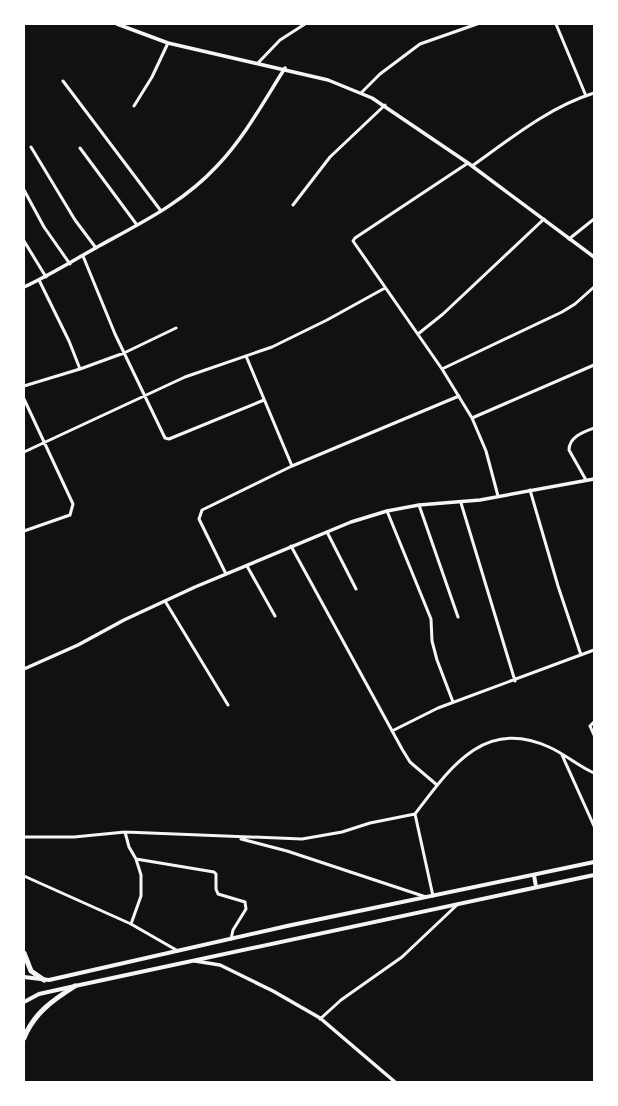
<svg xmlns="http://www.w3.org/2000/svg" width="618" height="1106" viewBox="0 0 618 1106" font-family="'Roboto Condensed',sans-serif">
<rect width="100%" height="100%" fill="#111"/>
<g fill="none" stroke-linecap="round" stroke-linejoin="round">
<!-- minor -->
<path stroke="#f5f5f5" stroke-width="3" d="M556 24 586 96
M258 63 280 40 305 24
M63 81 161 211
M361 93 380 74 420 44 477 24
M134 106 152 77 168 43
M31 147 75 220 96 248
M80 148 137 225
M468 163 355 238 353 241 442 369 472 418 486 451 498 496
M472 166C510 139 549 107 594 93
M24 190 44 227 70 264
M293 205 330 157 385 105
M569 239 594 219
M24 241 46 277
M83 256 115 334 165 438 169 439 264 400
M39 280 69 341 80 369
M418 334 443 314 544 219
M246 356 292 466
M442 369 562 312 575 304 594 287
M24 386 80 369 124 353 176 328
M24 399 73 504 70 515 24 531
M472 418 594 365
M24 452 185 377 272 347 327 320 385 288
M586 480 569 450C569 437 583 432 594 428
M530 490 558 586 581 655
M461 503 515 681
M419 505 458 617
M387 511 431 619 432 641 437 660 453 702
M327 532 356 589
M291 546 402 749 410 762 437 785
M247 566 275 616
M226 574 199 519 202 510 292 466 459 396
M165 601 228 705
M594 722 590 726 594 735
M392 731 438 708 594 650
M562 755 594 826
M125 832 129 847 136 859 214 872 216 874V889L218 894 245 902 246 909 233 930 231 939
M24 837H74L125 832 302 839 342 832 370 823 415 814
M241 839 287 851 426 897
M24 876 131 924 178 951
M433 896 415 814C450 768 484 717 549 747 565 754 578 766 594 773
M131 924 141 896V875L136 859
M320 1019 341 1000 402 957 458 904"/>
<!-- tertiary -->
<path stroke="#f5f5f5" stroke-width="3.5" d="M117 24 168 43 328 80 372 98 468 163 594 257
M24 287C50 275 74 260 99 246 141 223 184 202 217 166 244 138 264 101 285 68
M24 669 78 645 124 620 195 587 351 522 387 511 419 505 480 500 594 479
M195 961 220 965 273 991 320 1018 395 1082"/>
<!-- secondary -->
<path stroke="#f5f5f5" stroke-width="4" d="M534 875 536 887
M24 977 49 980 287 926 594 862
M24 1002 39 994 75 986 594 875"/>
<!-- trunk -->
<path stroke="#f5f5f5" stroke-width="5" d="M24 953 31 971 44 980
M24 1038C34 1013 53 1000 75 986"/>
</g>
<!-- border -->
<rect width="618" height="1106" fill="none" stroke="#ffffff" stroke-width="50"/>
</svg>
